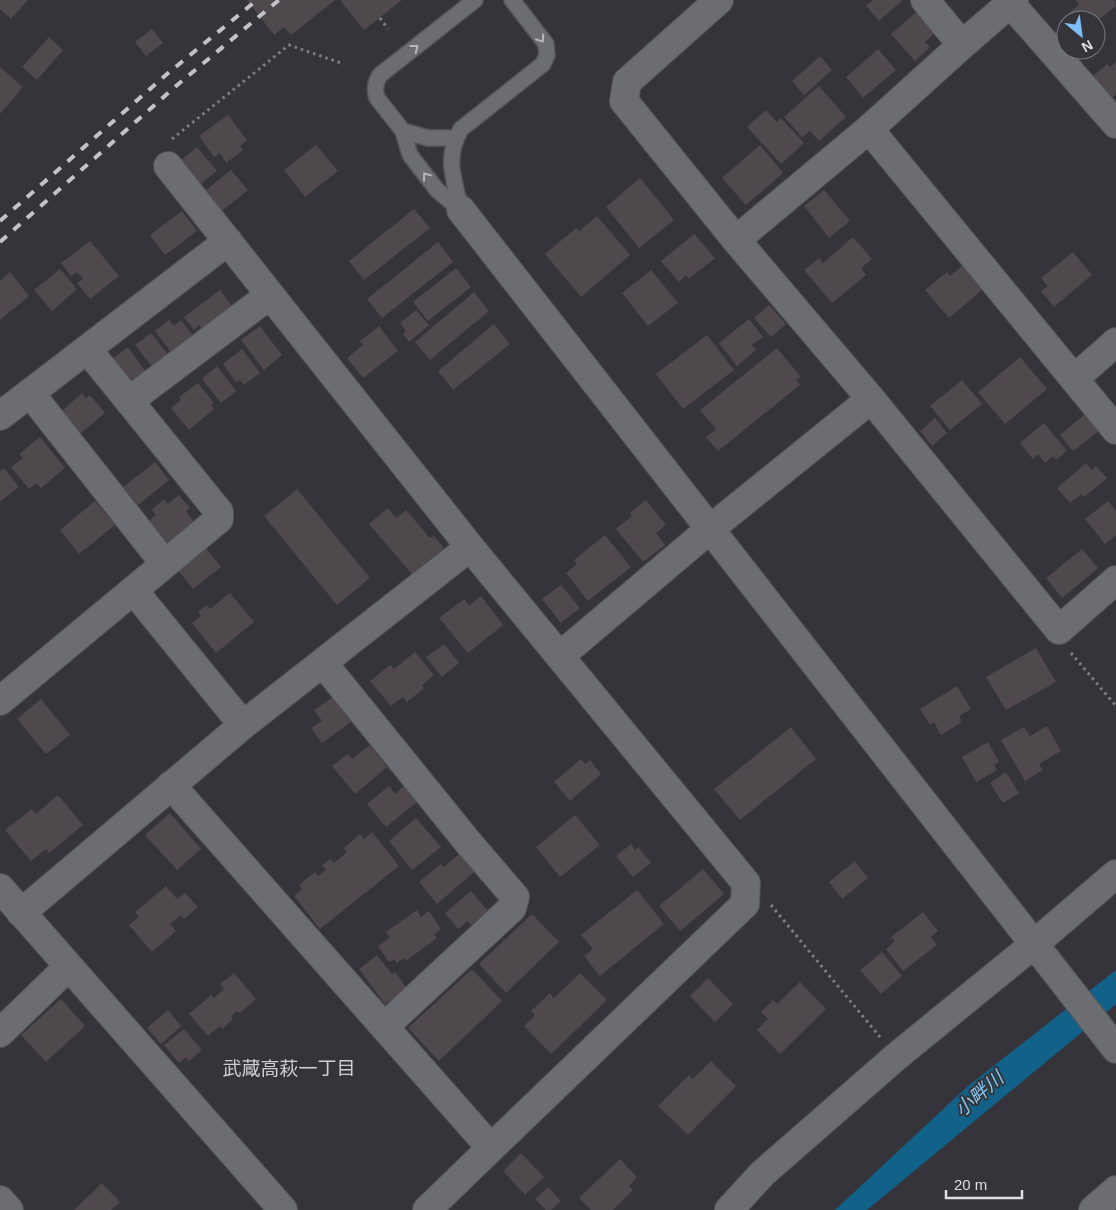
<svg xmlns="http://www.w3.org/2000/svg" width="1116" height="1210" viewBox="0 0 1116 1210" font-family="Arial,'Noto Sans JP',sans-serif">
<rect width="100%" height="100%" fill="#34343a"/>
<!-- water -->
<path fill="#116188" d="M1116 970V1004L867 1210H835L968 1086Z"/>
<!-- building -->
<path fill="#4f494d" d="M0 0H28L11 19 0 9Z
M247 0H335L291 35 284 27 274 35Z
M340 0H402L364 30Z
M873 0H903L879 21 866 6Z
M1076 0H1115L1116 6 1096 22V20H1074L1069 13 1079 5Z
M921 8 939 29 925 42 930 47 915 61 891 34Z
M152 29 163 43 146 56 135 42Z
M49 37 63 50 37 80 22 67Z
M878 49 896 70 863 98 846 77Z
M820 56 832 70 804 95 792 81Z
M1116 62V94L1111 99 1092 77 1107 64 1110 67Z
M0 67 23 87 0 114Z
M819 86 846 117 819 141 810 131 802 137 784 117Z
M766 110 777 122 781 118 804 143 781 164 747 127Z
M228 115 247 140 240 146 243 150 226 163 220 153 214 157 199 136Z
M316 145 338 171 305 197 284 170Z
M760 145 783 173 746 205 722 178Z
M197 147 217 171 199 185 180 161Z
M231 170 248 190 222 211 206 190Z
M640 178 674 220 639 248 606 207Z
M824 190 850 221 829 238 804 206Z
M414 209 430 228 364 280 349 261Z
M182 211 197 231 165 255 150 235Z
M597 216 630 255 581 297 545 254 576 228 579 231Z
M694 234 715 258 689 279 686 275 679 282 661 261Z
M853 237 872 259 861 268 866 275 832 303 804 270 819 258 823 263Z
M90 241 119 276 90 299 77 283 83 279 77 272 71 276 61 263Z
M438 242 453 262 382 318 367 299Z
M1073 252 1092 275 1054 307 1041 291 1048 286 1041 278Z
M962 266 982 290 949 318 925 290 947 272 950 276Z
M456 268 471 287 428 321 413 302Z
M60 269 77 289 52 311 34 290Z
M651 270 678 303 648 326 622 293Z
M10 272 29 296 0 320V281Z
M220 290 234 309 204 332 199 325 194 330 184 317Z
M474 292 489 311 430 360 415 342Z
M769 305 786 324 771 337 754 318Z
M416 310 429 325 409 342 403 334 406 331 400 323Z
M749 319 763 337 752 345 756 350 737 366 719 343Z
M169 320 174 326 181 320 198 342 176 359 155 331Z
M494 324 510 344 453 390 438 371Z
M260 326 282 355 264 370 241 340Z
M379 326 398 351 363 378 347 358 363 345 360 341Z
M151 333 173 361 157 373 135 345Z
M707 335 734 370 683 409 656 374Z
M128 347 146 372 128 384 111 360Z
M777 348 801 377 796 380 800 385 718 451 706 437 716 429 700 410Z
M242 349 260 373 244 385 240 380 236 382 223 364Z
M1020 357 1047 389 1005 424 978 392Z
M217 366 236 391 221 403 202 379Z
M962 380 982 404 950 430 930 406Z
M198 383 214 403 211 405 214 409 189 430 171 408 181 400 179 397Z
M82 393 86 398 90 395 105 413 76 437 57 415Z
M1085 414 1099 431 1073 451 1060 435Z
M935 418 947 433 932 446 920 431Z
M1044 423 1067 451 1056 460 1053 456 1045 463 1038 454 1033 459 1020 443Z
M40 437 65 468 41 488 36 483 29 489 11 467 23 458 19 454Z
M155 462 169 480 138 505 123 487Z
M1086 463 1092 470 1096 466 1107 478 1084 497 1081 494 1070 503 1057 488Z
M4 468 19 487 0 502V471Z
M297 489 370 578 337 605 264 516Z
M179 495 190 508 186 511 194 522 167 543 149 521 156 515 151 510 164 499 168 504Z
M646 500 666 525 656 533 665 545 643 562 616 529 632 516 630 513Z
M95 501 115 525 79 554 60 530Z
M1108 501 1116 511V535L1105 544 1085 519Z
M388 508 396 518 406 510 430 538 434 536 444 548 412 574 369 524Z
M605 535 631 567 588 601 566 573 577 564 574 560Z
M205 547 221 567 193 589 177 569Z
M1082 549 1098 568 1062 598 1046 578Z
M561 585 580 608 561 623 542 599Z
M230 593 254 622 216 653 192 623 201 616 198 612 207 605 210 609Z
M481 596 503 625 468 653 439 618 464 599 469 606Z
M444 644 459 663 442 677 426 657Z
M1036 648 1056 682 1006 710 986 677Z
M415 652 434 675 422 685 424 688 407 702 403 697 391 706 370 681 390 665 394 669Z
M957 686 971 709 959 716 962 722 941 735 934 722 930 725 920 709Z
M333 697 351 722 322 743 311 728 322 721 314 710Z
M41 699 70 735 46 754 17 719Z
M1047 726 1061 751 1039 764 1043 770 1025 781 1001 740 1024 727 1030 736Z
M791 727 816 759 740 820 714 789Z
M988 742 999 762 994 765 997 770 976 782 962 757Z
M370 745 387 767 355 794 332 766 348 754 352 759Z
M581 759 585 764 590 760 601 774 570 801 554 782Z
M1006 772 1019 793 1003 803 990 783Z
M389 786 395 794 404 786 417 802 386 827 367 804Z
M58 795 83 825 49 853 46 849 31 861 5 830 32 809 36 814Z
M170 813 201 849 177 870 145 835Z
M575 815 600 845 560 877 536 847Z
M416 818 441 847 412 870 389 841Z
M372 832 399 866 320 929 294 896 302 889 299 885 315 872 318 876 326 870 322 865 330 859 334 863 347 852 344 848 360 834 364 839Z
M631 844 635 850 638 847 651 863 633 877 616 856Z
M459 854 474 872 437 904 419 882 441 864 444 867Z
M855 861 868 878 842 899 829 882Z
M703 869 724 894 680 931 659 906Z
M166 886 177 899 185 893 198 907 184 919 181 915 170 924 176 931 152 952 129 925 139 917 135 912Z
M637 890 664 924 600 976 584 956 593 949 581 935Z
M471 891 488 911 471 925 468 921 458 929 445 913Z
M417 910 421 917 429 911 441 929 434 934 437 938 406 961 404 958 397 963 394 959 389 962 378 946 390 937 386 932Z
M923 912 938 931 931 937 937 945 903 971 886 949 895 941 891 937Z
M532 914 559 942 506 993 479 964Z
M882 952 902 976 881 994 860 970Z
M377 955 392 974 395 972 407 988 385 1004 359 969Z
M472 969 502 1001 439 1061 408 1028Z
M234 973 256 999 240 1013 237 1011 231 1016 233 1019 222 1029 220 1026 208 1036 189 1014 211 995 214 998 224 989 220 984Z
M580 973 607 1000 551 1054 524 1026 535 1015 531 1011 550 993 554 998Z
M708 978 733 1004 715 1022 690 996Z
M800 982 826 1009 780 1054 757 1030 768 1019 761 1012 773 1000 777 1004Z
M61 999 85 1026 46 1062 21 1035Z
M168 1010 181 1026 161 1044 147 1028Z
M184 1029 202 1050 189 1061 186 1057 179 1063 164 1045Z
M711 1061 736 1086 688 1135 658 1106 689 1075 693 1079Z
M521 1153 544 1177 525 1195 503 1171Z
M620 1159 637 1177 629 1186 633 1190 613 1210H591L579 1198Z
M102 1183 120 1202 111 1210H74Z
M548 1187 561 1201 551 1210H546L535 1199Z"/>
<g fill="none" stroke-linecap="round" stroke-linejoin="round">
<!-- service casing -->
<g stroke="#535357" stroke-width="18">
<path id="service" d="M403 131 428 138H455
M461 210 437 190 410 155 403 131 377 98C374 90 375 83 380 75L475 0
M461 210C454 179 444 159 461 129L543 64 547 55 546 44 512 0"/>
</g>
<!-- minor casing -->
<g stroke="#535357" stroke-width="30">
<path id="minor" d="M719 0 627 82 624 101 736 240 871 399 1059 630 1116 580
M925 0 962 45
M1010 3 1116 124
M869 129 1116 430
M168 166 470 547 746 883 745 904 491 1148
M736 240 869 129 962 45 1014 0
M1074 379 1116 342
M30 393 165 564
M129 401 270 295
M0 416 228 241
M134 591 243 725
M560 656 710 529 871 399
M323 663 467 841 515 897 512 908 384 1027
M0 701 219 519V512L87 349
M171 785 491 1148 427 1210
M0 888 283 1210
M21 913 243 725 470 547
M0 1033 68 967
M0 1200 9 1210
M1093 1210 1116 1190"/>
</g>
<!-- tertiary casing -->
<g stroke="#535357" stroke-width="30">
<path id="tertiary" d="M461 210 1116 1049
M729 1210 763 1173 897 1056 1033 945 1116 874"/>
</g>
<!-- path -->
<path stroke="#7f7f85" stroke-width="3" stroke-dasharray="2.5 4" stroke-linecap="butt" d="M380 18 388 29
M172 139 289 45 344 64
M1071 653 1116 706
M771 905 880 1037"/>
<!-- service -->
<use href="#service" stroke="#6c6c73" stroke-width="15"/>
<!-- minor -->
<use href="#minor" stroke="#6c6c73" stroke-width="28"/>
<!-- tertiary -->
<use href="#tertiary" stroke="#6c6c73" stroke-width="28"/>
<!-- rail -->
<path stroke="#c3c3c7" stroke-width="4" stroke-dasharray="9 9" stroke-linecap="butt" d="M0 221 167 74 257 0
M0 242 176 86 279 0"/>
</g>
<!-- one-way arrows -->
<defs><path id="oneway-chevron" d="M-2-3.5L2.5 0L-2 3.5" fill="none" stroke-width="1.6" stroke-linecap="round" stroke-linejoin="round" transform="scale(1.25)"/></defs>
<g stroke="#b7b7bc">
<use href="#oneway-chevron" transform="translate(541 39) rotate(56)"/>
<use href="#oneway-chevron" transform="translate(415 48) rotate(-38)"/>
<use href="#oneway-chevron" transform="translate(426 176) rotate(-127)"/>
</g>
<g text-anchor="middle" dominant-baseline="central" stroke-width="4" stroke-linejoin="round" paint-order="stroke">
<!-- neighbourhood labels -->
<g font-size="19" fill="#cdcdd5" stroke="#34343a">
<text x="289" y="1068">武蔵高萩一丁目</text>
</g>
<!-- water labels -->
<g font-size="19" font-style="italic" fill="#85c7f1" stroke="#34343a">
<text transform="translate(979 1094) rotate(-41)">小畔川</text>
</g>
</g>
<!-- north arrow -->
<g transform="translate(1081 35) rotate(151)"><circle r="24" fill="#34343a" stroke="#78787e"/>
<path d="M0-4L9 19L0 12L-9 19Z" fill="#7dbef9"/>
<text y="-8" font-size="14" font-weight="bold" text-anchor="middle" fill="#dfdfe3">N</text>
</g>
<!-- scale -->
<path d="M946 1190v8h76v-8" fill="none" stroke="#dfdfe3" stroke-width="2.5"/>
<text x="954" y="1190" font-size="15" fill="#dfdfe3" stroke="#34343a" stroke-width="4" paint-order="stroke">20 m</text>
</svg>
